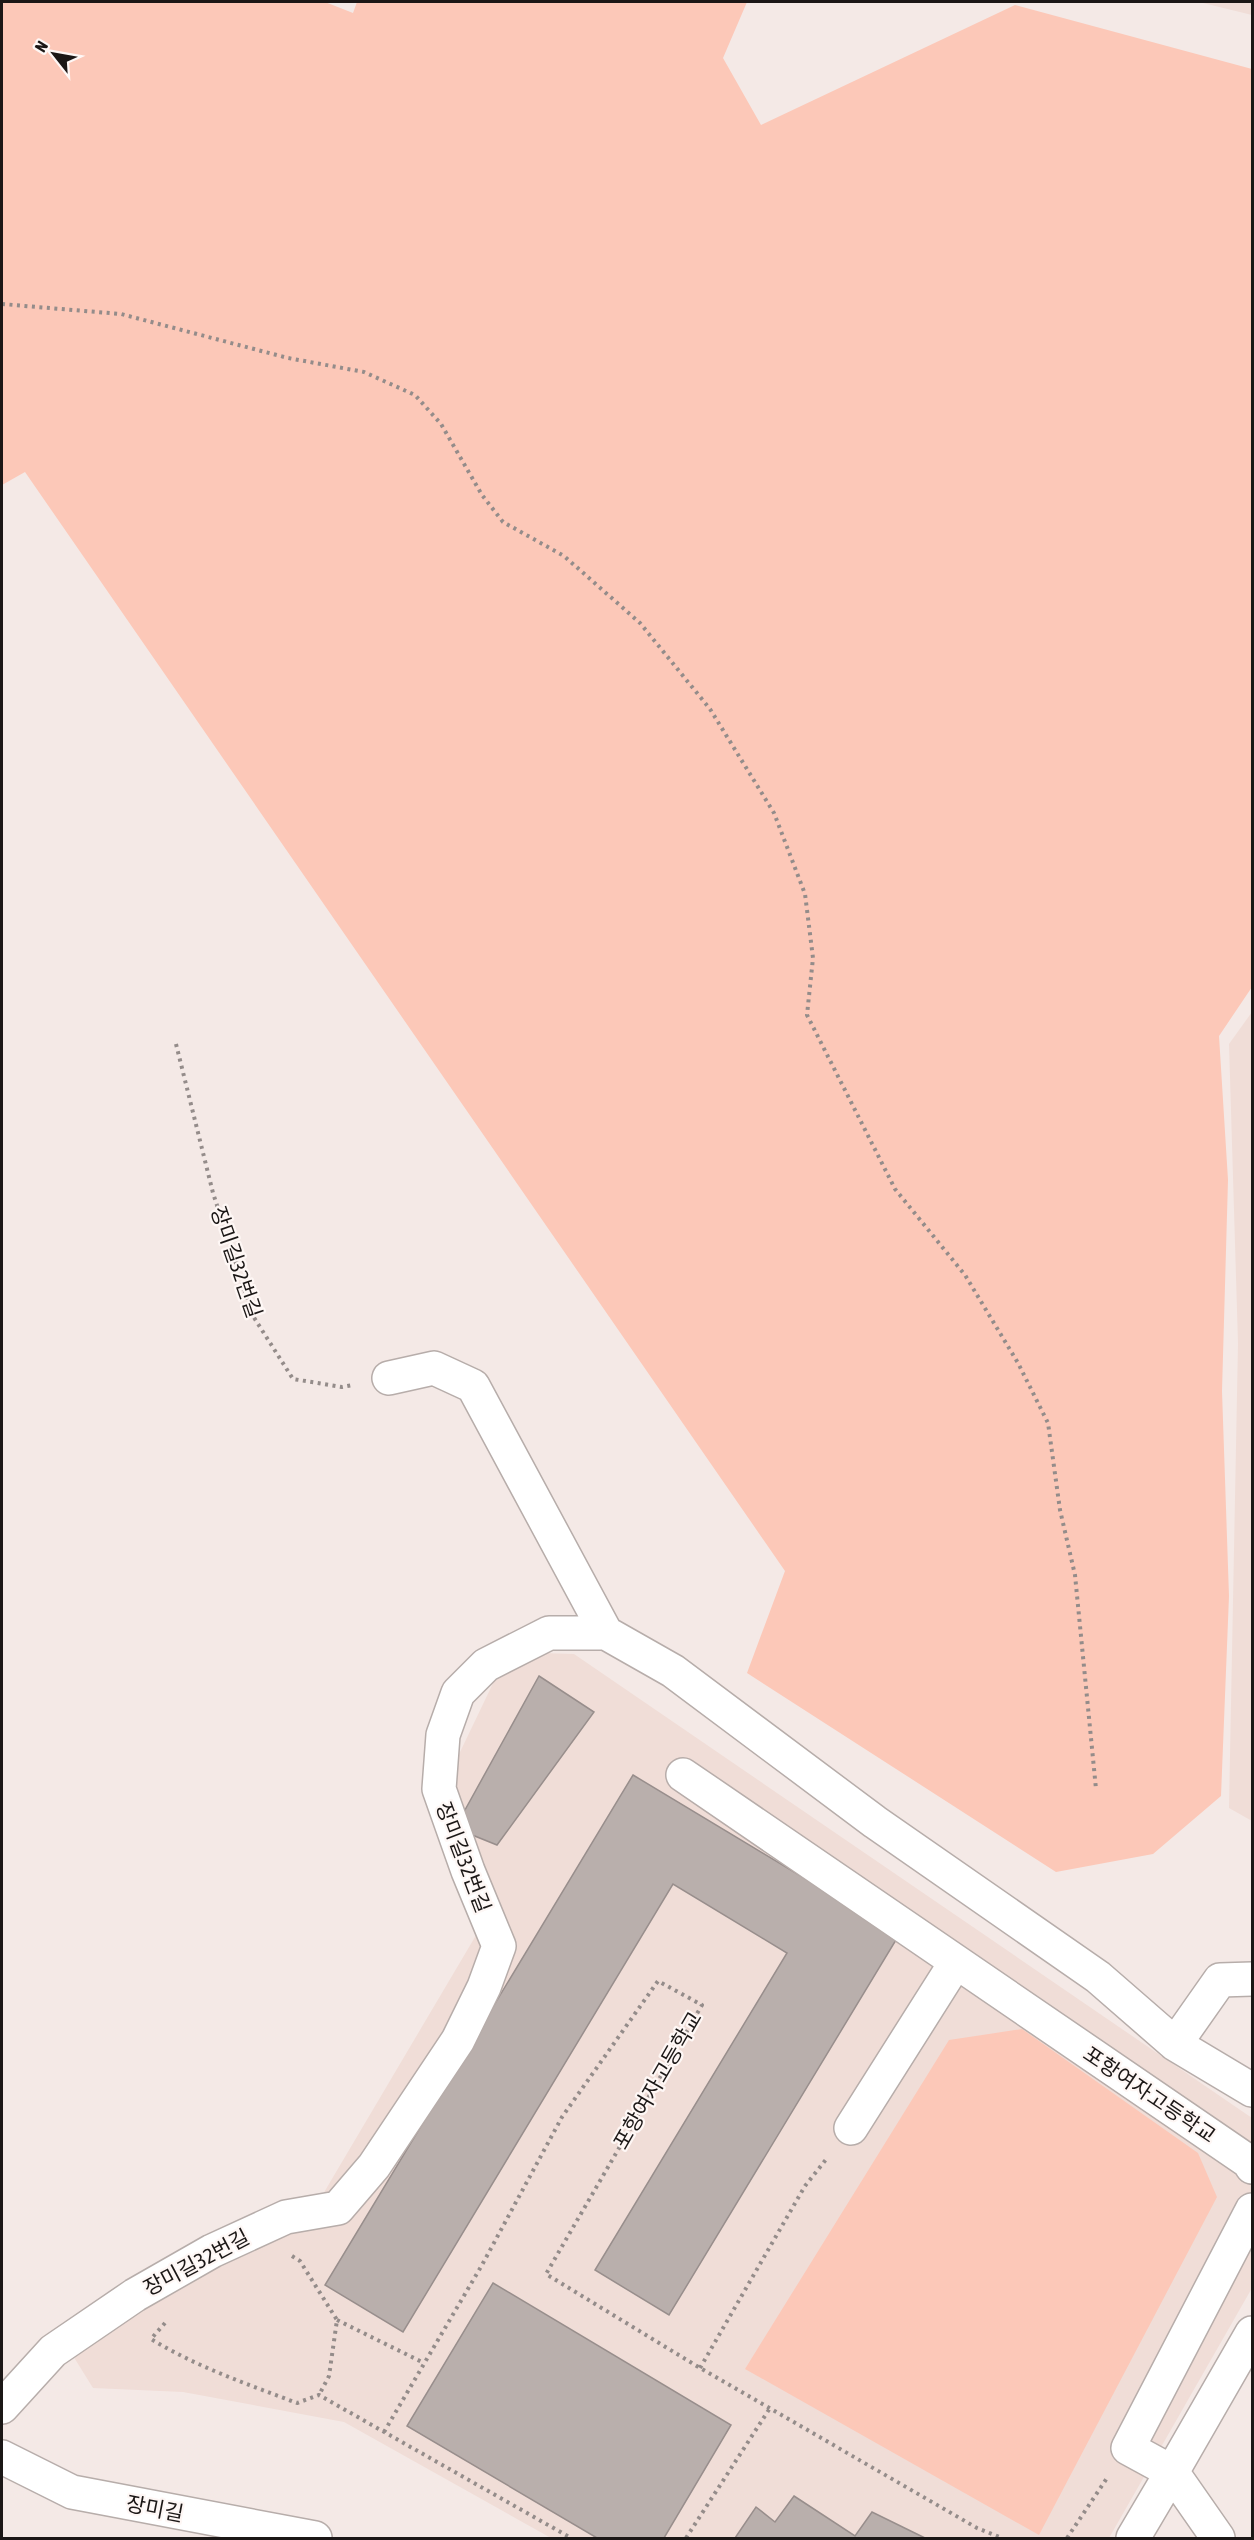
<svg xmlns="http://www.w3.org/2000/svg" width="1254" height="2540" viewBox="0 0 1254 2540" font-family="'Asap Condensed','Noto Sans KR',sans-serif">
<rect width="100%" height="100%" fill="#f4e9e6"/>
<!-- built -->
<path fill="#f0ddd7" d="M1199 2H1252V15Z
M1252 1012V1821L1229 1808 1238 1343 1229 1044Z
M508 1652 574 1654 1252 2118V2288L1109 2538H551L344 2422 183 2392 93 2388 70 2351 313 2211 488 1915 450 1773Z"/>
<!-- green -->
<path fill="#fcc8b8" d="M2 2H325L353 13 357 2H747L723 58 761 125 1015 5 1252 69V987L1219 1036 1228 1180 1222 1391 1229 1596 1221 1796 1153 1854 1056 1872 747 1673 785 1571 25 472 2 485Z
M1022 2029 1198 2153 1217 2197 1039 2535 745 2369 949 2040Z"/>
<!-- building -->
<path fill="#b9afac" stroke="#988e8c" stroke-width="1.5" d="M539 1676 594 1712 497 1845 455 1828Z
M633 1775 899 1935 669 2315 595 2270 787 1953 673 1884 403 2332 325 2285Z
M493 2283 731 2425 664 2538H597L407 2426Z
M794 2496 855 2536 872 2512 925 2538H735L756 2507 775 2522Z"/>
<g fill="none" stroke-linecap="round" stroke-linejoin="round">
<!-- minor casing -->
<g stroke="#b7adaa" stroke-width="36">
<path id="minor" d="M389 1378 434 1368 473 1386 606 1633
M683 1775 1249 2162 1252 2167
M1175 2044 1220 1980 1252 1979
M851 2128 956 1962
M1252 2210 1128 2448 1172 2472 1252 2333
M2 2407 53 2351 135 2295 212 2251 286 2217 338 2208 374 2166 458 2040 484 1987 499 1946 468 1871 439 1789 443 1735 458 1693 486 1665 549 1633H606L673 1671 875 1822 1098 1977 1175 2044 1252 2090
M2 2457 72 2492 315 2538
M1133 2538 1172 2472 1218 2538"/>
</g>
<!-- path -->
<path stroke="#948c8a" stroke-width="4" stroke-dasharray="3 4.5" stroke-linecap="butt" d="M2 304 121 314 288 358 364 372 415 395 441 424 482 495 503 522 564 556 640 623 710 709 774 813 805 894 813 958 807 1015 895 1189 965 1275 1018 1363 1048 1423 1060 1510 1075 1575 1096 1789
M176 1044 213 1193 253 1316 293 1379 342 1387 353 1385
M292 2256 300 2261 337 2320 329 2376 319 2395
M337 2320 424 2363
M165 2323 151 2339C197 2367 247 2384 297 2403L319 2395 571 2538
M700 2368 805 2186 828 2157
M384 2432 482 2265 562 2117 658 1981 702 2005 546 2274 700 2368 977 2528 1002 2538
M686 2538 770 2408
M1067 2538 1107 2478"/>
<!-- minor -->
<use href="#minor" stroke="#fff" stroke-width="33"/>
</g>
<g text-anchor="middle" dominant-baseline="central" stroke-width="4.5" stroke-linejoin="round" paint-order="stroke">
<!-- street labels -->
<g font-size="21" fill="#1b1716" stroke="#fef7f5">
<text transform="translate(237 1262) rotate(71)">장미길32번길</text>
<text transform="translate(464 1857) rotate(69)">장미길32번길</text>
<text transform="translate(657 2080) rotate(-60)">포항여자고등학교</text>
<text transform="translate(1150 2094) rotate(34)">포항여자고등학교</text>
<text transform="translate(196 2262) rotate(-28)">장미길32번길</text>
<text transform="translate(155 2508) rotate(11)">장미길</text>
</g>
</g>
<!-- border -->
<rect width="1254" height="2540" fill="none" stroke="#1b1716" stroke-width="6"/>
<!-- north arrow -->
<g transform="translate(54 54) rotate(301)" stroke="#fef7f5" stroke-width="4.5" paint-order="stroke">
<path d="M0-4.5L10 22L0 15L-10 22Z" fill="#1b1716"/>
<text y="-9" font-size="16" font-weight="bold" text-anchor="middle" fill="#1b1716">N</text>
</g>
</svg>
